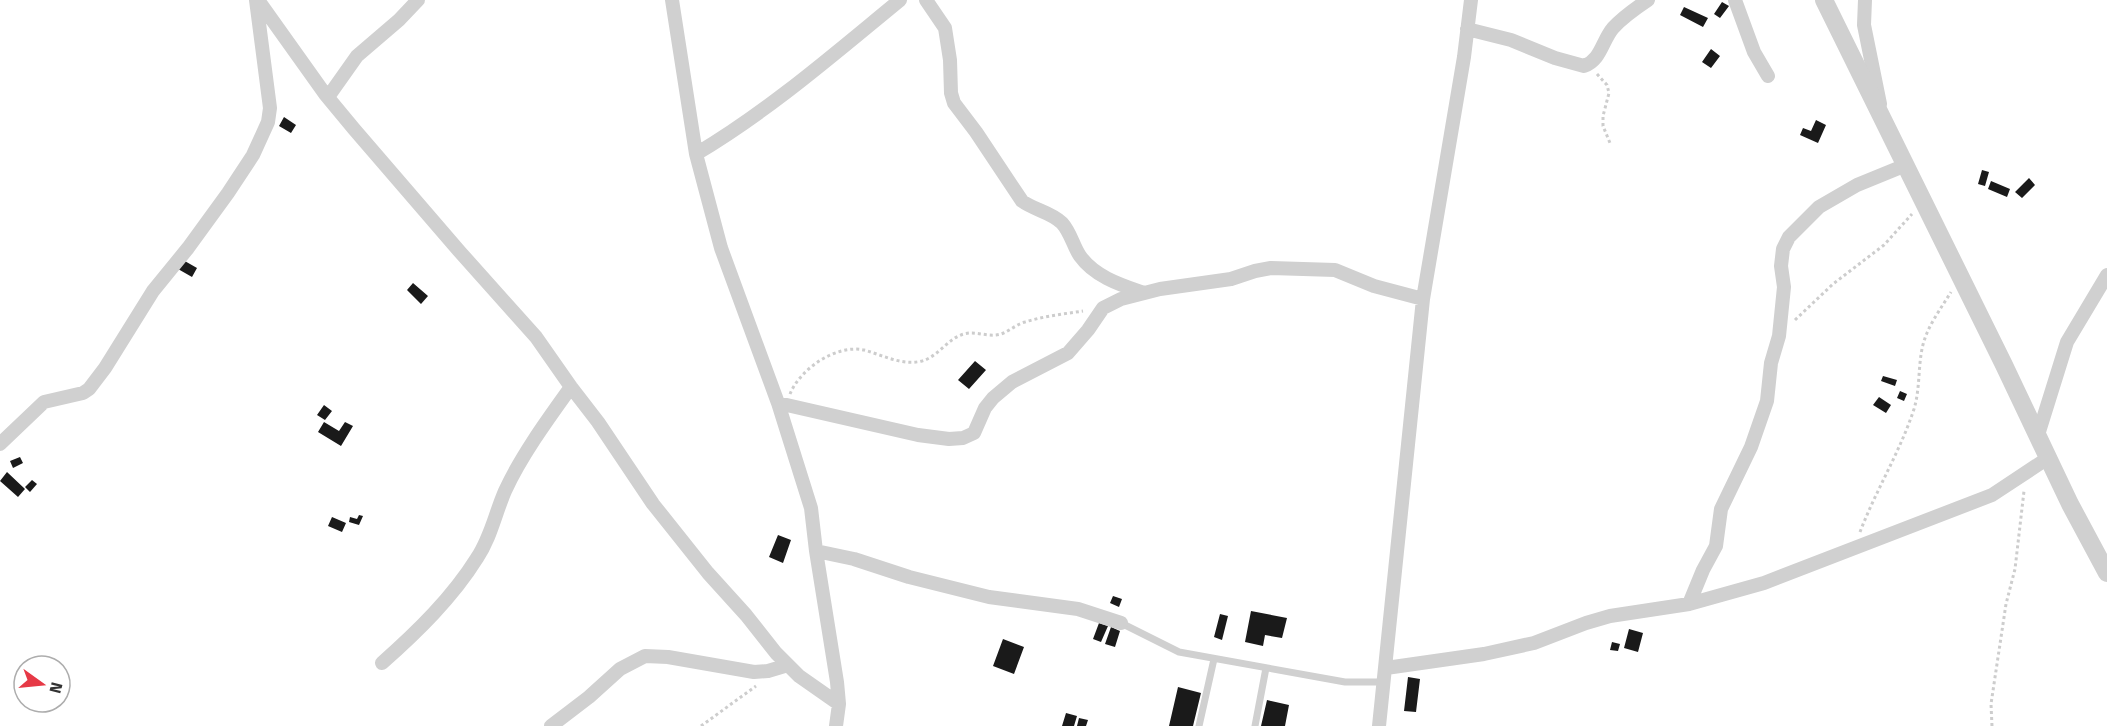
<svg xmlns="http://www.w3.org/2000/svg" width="2107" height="726" viewBox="0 0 2107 726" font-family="'Fira Sans',sans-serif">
<rect width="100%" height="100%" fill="#fff"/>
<!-- building -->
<path fill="#1a1a1a" d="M1722 2 1729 6 1720 18 1714 14Z
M1684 7 1708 18 1703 27 1680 15Z
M1711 49 1720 56 1711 68 1702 62Z
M284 117 296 125 291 133 279 126Z
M1816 120 1826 125 1818 143 1800 135 1803 128 1811 131Z
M1982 170 1989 172 1985 186 1978 184Z
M2029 178 2035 185 2022 198 2015 192Z
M1991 181 2010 189 2007 197 1988 189Z
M183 260 197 268 192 277 178 269Z
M413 283 428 296 421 304 407 290Z
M975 361 986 370 969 389 958 380Z
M1883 376 1897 380 1895 386 1881 381Z
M1900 391 1907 394 1904 401 1897 398Z
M1879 397 1891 405 1886 413 1873 405Z
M324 405 332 411 325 420 317 415Z
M324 422 339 431 345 422 353 426 341 446 318 432Z
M20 457 23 463 13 468 10 461Z
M7 472 25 489 18 497 0 481Z
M32 480 37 484 30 492 25 487Z
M359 515 363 516 359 525 349 522 350 517 357 519Z
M332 517 346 523 342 532 328 526Z
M778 535 791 540 783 563 769 557Z
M1113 596 1122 599 1119 607 1110 603Z
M1251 611 1287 618 1282 638 1265 635 1263 646 1245 642Z
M1220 614 1228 616 1222 640 1214 637Z
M1099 623 1108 626 1101 642 1093 639Z
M1111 627 1120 631 1115 647 1105 644Z
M1629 629 1643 633 1638 652 1624 648Z
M1003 639 1024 647 1014 674 993 666Z
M1612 642 1620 644 1618 651 1610 650Z
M1408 677 1420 679 1416 712 1404 711Z
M1178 687 1201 693 1193 726H1169Z
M1267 700 1289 705 1285 726H1261Z
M1066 713 1077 716 1074 726H1062Z
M1079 718 1088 720 1086 726H1077Z"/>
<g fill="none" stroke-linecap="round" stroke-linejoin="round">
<!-- path -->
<path stroke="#cdcdcd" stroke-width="3" stroke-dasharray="3 3" stroke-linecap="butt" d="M1597 74 1607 85 1609 93 1603 116V126L1610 143
M1795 320 1833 284 1884 245 1912 214
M790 394C800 369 836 344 864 350 883 355 901 366 922 361 939 356 948 338 964 334 974 331 985 336 996 335 1007 334 1014 325 1025 322 1044 316 1064 314 1083 311
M1860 532C1876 490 1900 452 1914 409 1920 389 1918 369 1922 349 1926 328 1940 310 1951 292
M701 726 756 686
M1992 726 1991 704 2006 604 2015 569 2024 491"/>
<!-- service -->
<path stroke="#d0d0d0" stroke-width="7" d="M1121 623 1179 652 1345 682H1384
M1199 726 1214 659
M1255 726 1266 668"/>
<!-- minor -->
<path stroke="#d0d0d0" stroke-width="14" d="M258 0 325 94 354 129 460 252 536 337 571 387 598 422 653 504 708 573 746 615 776 653 799 676 839 704
M672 0 696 154 721 248 778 403 811 508 816 551 837 682 839 704 836 726
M926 0 945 28 950 60 951 93 954 103 976 132 1022 201C1034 210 1051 212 1062 223 1071 233 1073 246 1080 256 1095 277 1121 285 1144 293
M1735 0 1754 52 1768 76
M1865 0 1864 25 1880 104
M1467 29 1511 40 1555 58 1584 66C1601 60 1602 41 1613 28 1623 17 1636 8 1648 0
M328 97 357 56 399 20 418 0
M696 154C770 110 834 54 900 0
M778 403 918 435 949 439 963 438 974 433 985 408 993 398 1012 382 1068 353 1088 330 1103 308 1121 299 1160 289 1231 279 1255 271 1271 268 1335 270 1374 286 1423 299
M2038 435 2067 342 2107 275
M0 444 44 402 83 393 89 389 105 368 153 291 188 248 228 193 253 155 268 122 270 108 256 0
M816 551 854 559 909 577 989 597 1078 609 1121 623
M1689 604 1703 570 1716 546 1721 509 1751 447 1767 401 1771 363 1779 336 1784 287 1781 266 1783 249 1789 237 1819 207 1857 185 1906 165
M382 663C417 632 452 598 477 558 491 537 495 514 505 491 521 456 548 419 571 387
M1386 668 1484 654 1534 643 1586 623 1610 616 1689 604 1764 583 1992 495 2048 458
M551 726 589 697 620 669 645 656 668 657 754 672 768 671 788 665
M1379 726 1423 299 1464 57 1471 0"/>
<!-- tertiary -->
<path stroke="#d0d0d0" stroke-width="18" d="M1824 0 2004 365 2070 504 2107 573"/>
</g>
<!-- north arrow -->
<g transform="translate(42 684) rotate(105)"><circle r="28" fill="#ffffff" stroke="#adadad" stroke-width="1.5"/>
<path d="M0-4.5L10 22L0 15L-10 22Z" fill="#e63946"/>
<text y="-9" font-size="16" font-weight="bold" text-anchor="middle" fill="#333333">N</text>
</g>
</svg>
